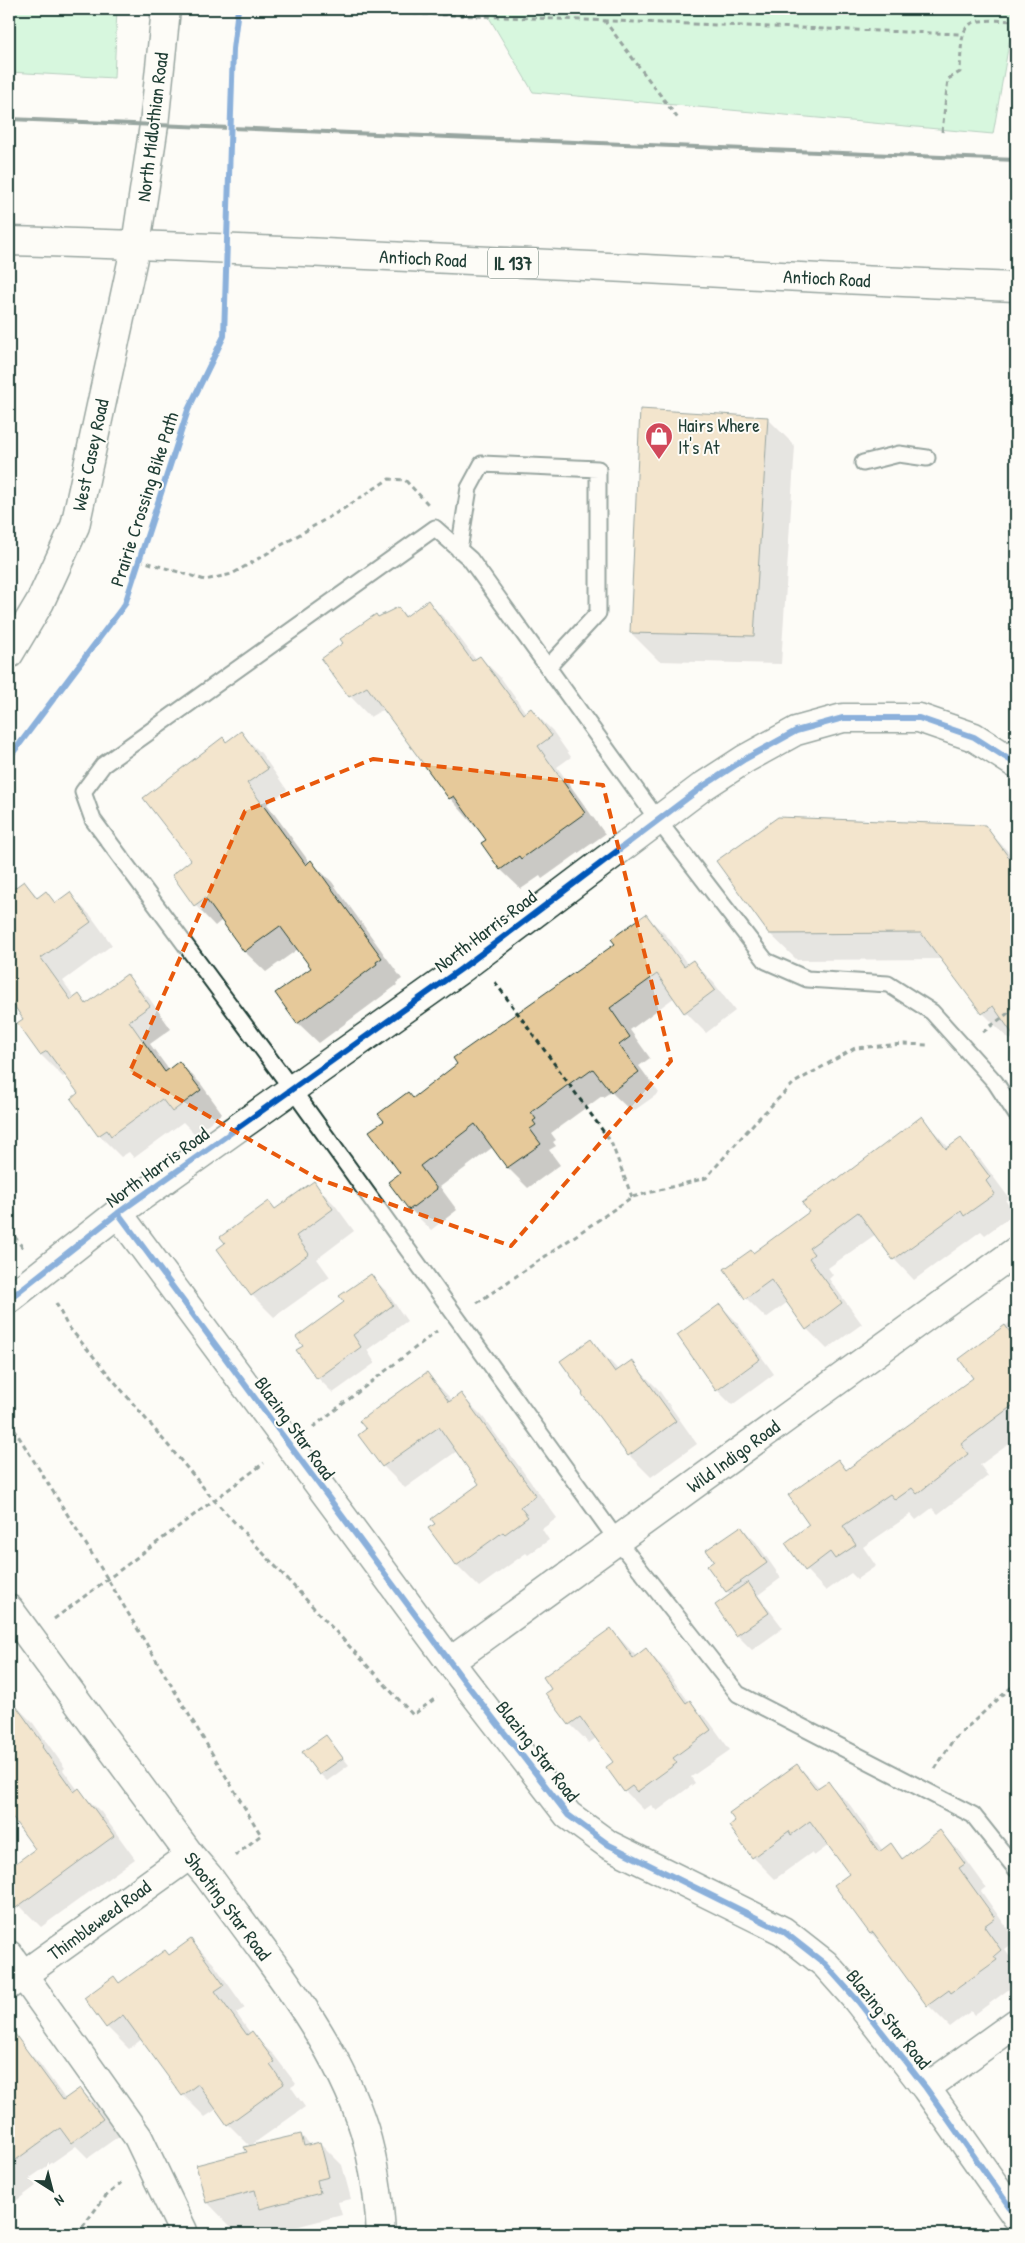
<svg xmlns="http://www.w3.org/2000/svg" width="1025" height="2243" viewBox="0 0 1025 2243" font-family="'Patrick Hand',sans-serif">
<rect width="100%" height="100%" fill="#fdfcf7"/>
<filter id="ink" filterUnits="userSpaceOnUse"><feTurbulence type="fractalNoise" baseFrequency=".02" numOctaves="2"/><feDisplacementMap in="SourceGraphic" scale="10" xChannelSelector="R" yChannelSelector="G"/><feConvolveMatrix kernelMatrix="1 2 1 2 8 2 1 2 1" color-interpolation-filters="sRGB"/></filter>
<g filter="url(#ink)">
<!-- green -->
<path fill="#a9f1bf" stroke="#64977a" d="M9 9H117L114 78 9 72Z
M484 9H1015L993 134 533 92Z"/>
<!-- shadow -->
<path fill="#0003" d="M767 418 795 446 781 664 659 661 631 633Z
M1016 579V654L1013 651Z
M428 602 448 622 476 660 480 657 501 678 526 713 531 710 552 730 571 757 557 767 605 834 542 879 540 876 521 889 500 869 487 840 450 798 384 709 370 717 350 696 379 618 398 608 407 617Z
M241 733 261 753 287 790 267 804 310 863 311 862 332 882 402 979 396 983 397 985 319 1043 298 1023 313 968 298 949 266 972 245 952 222 920 215 926 195 905 193 861 223 738 227 743Z
M984 826 1016 860V1036L1010 1040 983 1013 942 959 797 960 769 933Z
M24 882 39 898 46 893 57 903 69 894 91 916 112 945 63 981 75 998 79 996 87 1004 127 976 149 998 171 1029 150 1044 169 1070 179 1062 201 1084 222 1113 195 1134 183 1122 134 1158 129 1152 121 1157 99 1135 73 1099 80 1094 66 1075 63 1077 41 1055 19 1024 25 1019 12 1000 9 1003V894Z
M646 916 667 936 688 965 693 962 714 983 735 1011 706 1033 685 1012 675 997 630 1030 650 1058 639 1066 659 1093 632 1112 611 1092 603 1097 602 1096 551 1133 556 1140 553 1142 556 1146 549 1150 560 1165 528 1188 507 1167 493 1147 440 1187 457 1210 431 1230 410 1209 402 1173 414 1099 616 944Z
M922 1118 949 1148 960 1140 981 1160 1009 1198 1006 1201 1014 1214 985 1235 981 1231 914 1280 894 1259 876 1234 828 1268 833 1275 829 1279 862 1324 827 1349 807 1329 788 1302 766 1318 746 1298 754 1254 811 1213 836 1182Z
M313 1183 335 1205 354 1231 317 1259 330 1277 274 1317 252 1295 276 1210Z
M371 1276 386 1291 407 1321 367 1350 375 1363 333 1393 318 1378 346 1303Z
M720 1305 735 1320 774 1374 732 1405 717 1390Z
M1016 1318V1439L980 1465 988 1476 938 1514 932 1508 916 1520 911 1514 863 1547 876 1566 857 1579 851 1573 826 1591 806 1570 811 1526 838 1460 847 1470 975 1378 961 1359Z
M591 1340 619 1371 635 1366 658 1389 697 1444 651 1477 629 1455Z
M427 1374 453 1401 461 1395 483 1417 557 1518 542 1529 549 1540 528 1555 526 1553 479 1587 457 1565 481 1485 457 1451 405 1488 383 1466 360 1435Z
M741 1527 756 1542 781 1578 758 1595 783 1628 752 1650 737 1635 717 1605 731 1595 727 1591 716 1562Z
M611 1629 637 1657 646 1650 665 1669 689 1702 709 1721 730 1750 691 1777 695 1783 657 1811 651 1805 644 1810 625 1791 615 1763 596 1738 589 1743 570 1724Z
M11 1701 33 1723 65 1768 63 1770 78 1790 101 1812 135 1859 41 1927 19 1905 9 1891V1869L37 1849 9 1811V1703Z
M326 1737 349 1765 327 1781 320 1774Z
M797 1765 820 1788 828 1783 850 1805 883 1851 891 1845 904 1859 940 1832 962 1854 986 1887 981 1891 1016 1941 1005 1949 1016 1965V1984L974 2015 971 2011 950 2027 928 2005 889 1952 871 1933 851 1874 829 1845 814 1856 811 1853 775 1879 753 1857 731 1826Z
M1016 1813V1823L1011 1816Z
M191 1941 213 1963 245 2008 236 2013 251 2034 274 2055 296 2084 291 2087 305 2107 250 2146 228 2124 217 2109 205 2117 183 2095 142 2039 129 2049 107 2027 114 1977 120 1984 170 1956Z
M23 2047 40 2064 66 2100 80 2089 97 2106 119 2136 88 2158 76 2146 30 2178 36 2186 9 2206V2058Z
M301 2135 311 2145 320 2143 342 2165 351 2199 338 2202 342 2215 268 2234H238L207 2202 249 2152Z"/>
<!-- building -->
<path fill="#e6c99a" stroke="#1f3d34" d="M640 409 768 417 754 636 630 633Z
M428 600 472 661 480 656 523 714 531 708 552 736 538 746 585 813 521 859 519 856 500 870 481 843 486 840 454 796 449 799 367 687 349 697 321 659 343 643 340 639 376 614 378 617 398 607 405 617Z
M241 731 268 769 247 783 306 865 311 860 382 958 376 962 377 964 297 1024 275 993 311 968 280 926 244 952 205 898 194 906 172 875 191 860 143 798 223 737 226 742Z
M778 817 985 825 1016 867V1039L993 1006 982 1014 921 933 769 934 716 861Z
M24 881 37 898 46 891 55 903 70 892 91 922 41 958 71 1000 79 994 86 1004 127 974 150 1006 129 1021 165 1072 179 1061 201 1090 172 1112 162 1099 111 1136 107 1130 98 1136 71 1099 78 1093 47 1051 40 1055 17 1023 23 1019 9 998V892Z
M646 914 684 966 693 960 715 990 684 1013 657 974 610 1008 630 1037 619 1045 639 1072 611 1092 593 1069 582 1077 580 1076 531 1112 536 1119 533 1121 536 1125 530 1129 541 1144 507 1168 475 1124 420 1166 437 1189 409 1210 388 1182 400 1173 369 1131 384 1121 378 1114 408 1092 413 1098 457 1064 453 1058 615 944 611 939Z
M922 1116 946 1149 961 1138 990 1177 986 1181 995 1194 964 1216 961 1211 893 1260 858 1212 809 1248 814 1254 809 1258 842 1303 806 1330 771 1280 745 1299 724 1269 751 1250 753 1253 809 1212 802 1203 835 1179 836 1181Z
M314 1181 333 1209 296 1236 309 1254 251 1296 217 1249 225 1243 220 1237 269 1201 275 1209Z
M371 1274 393 1305 353 1335 361 1347 317 1379 296 1350 303 1346 296 1337 344 1302 339 1296Z
M720 1304 760 1359 716 1391 677 1335Z
M1005 1325 1016 1341V1403L961 1444 968 1454 917 1494 912 1488 895 1500 890 1494 843 1526 856 1545 835 1559 830 1552 805 1571 785 1543 809 1525 788 1495 838 1459 846 1470 973 1378 959 1359Z
M591 1339 615 1372 632 1360 676 1421 628 1456 582 1394 583 1393 560 1361Z
M427 1372 449 1402 461 1393 536 1496 520 1507 528 1517 505 1534 503 1532 456 1566 428 1528 435 1524 431 1519 479 1484 439 1427 382 1467 358 1435 366 1429 359 1421Z
M741 1526 767 1563 726 1592 707 1566 714 1561 706 1550Z
M748 1582 769 1613 736 1636 715 1605Z
M611 1628 633 1658 646 1648 686 1703 690 1700 711 1730 673 1758 677 1763 637 1792 632 1786 624 1792 606 1767 613 1762 580 1717 569 1725 545 1693 551 1689 543 1677Z
M9 1696 44 1745 42 1747 74 1792 79 1788 114 1836 9 1913V1868L35 1849 9 1813Z
M326 1735 343 1758 319 1775 302 1752Z
M797 1764 816 1789 828 1781 879 1852 891 1843 902 1859 940 1830 965 1864 959 1868 995 1918 984 1926 1001 1950 994 1956 997 1960 951 1993 949 1990 927 2006 873 1932 870 1934 834 1885 849 1874 810 1821 791 1835 789 1831 752 1858 729 1826 735 1821 729 1813Z
M191 1939 224 1985 215 1991 247 2035 252 2031 275 2062 270 2065 284 2084 227 2125 198 2084 182 2096 123 2015 106 2028 84 1998 114 1976 119 1983 165 1950 169 1955Z
M9 2026 63 2100 80 2088 103 2119 71 2143 60 2128 9 2165Z
M301 2134 304 2146 320 2142 329 2177 317 2180 320 2193 260 2209 255 2190 206 2203 196 2165 247 2152 244 2147Z"/>
<g fill="none" stroke-linecap="round" stroke-linejoin="round">
<!-- service casing -->
<g stroke="#1f3d34" stroke-width="19">
<path id="service" d="M863 463 899 454 927 458
M459 550 469 488 482 464 598 469V613L548 667
M1016 1114 995 1082 932 1012 888 984 807 979 766 961 657 819 470 559 435 528 103 765 83 792 93 820 292 1089 617 1540 738 1694 973 1815 1016 1869"/>
</g>
<!-- minor casing -->
<g stroke="#1f3d34" stroke-width="31">
<path id="minor" d="M118 1213 462 1678 568 1815 609 1845 783 1931 825 1964 857 2000 926 2088 1016 2216
M9 1299 118 1213 461 969 702 787 745 759 796 731 843 718H919L974 737 1016 764
M9 1609 190 1855 208 1876C264 1954 335 2037 364 2129 374 2162 379 2199 381 2234
M451 1661 1016 1251
M9 1955 138 2137 183 2231V2234
M9 1985 190 1855
M926 2088 1016 2023"/>
</g>
<!-- secondary casing -->
<g stroke="#1f3d34" stroke-width="31">
<path id="secondary" d="M9 654 40 602 75 526 136 244 154 125 166 9"/>
</g>
<!-- primary casing -->
<g stroke="#1f3d34" stroke-width="31">
<path id="primary" d="M9 241C345 250 680 273 1016 287"/>
</g>
<!-- path -->
<path stroke="#1f3d34" stroke-width="3" stroke-dasharray="5 4" stroke-linecap="butt" d="M288 9 961 34
M604 20 679 120
M942 132 948 79 960 72C962 18 962 19 1016 21
M139 560 205 580 232 574 343 509 389 479 405 480 428 504
M495 982 611 1142 632 1197
M983 1032 1016 1007
M9 1229 23 1248
M56 1303 67 1325 214 1500 413 1715 437 1697
M477 1303 632 1197 706 1178 754 1123 794 1083 855 1048 904 1044 927 1045
M9 1421 107 1578 261 1835 232 1858
M313 1427 437 1331
M54 1619 264 1463
M935 1769 953 1740 1016 1683
M77 2234 104 2198 124 2180"/>
<!-- service -->
<use href="#service" stroke="#fdfcf7" stroke-width="15"/>
<!-- minor -->
<use href="#minor" stroke="#fdfcf7" stroke-width="28"/>
<!-- secondary -->
<use href="#secondary" stroke="#fdfcf7" stroke-width="28"/>
<!-- primary -->
<use href="#primary" stroke="#fdfcf7" stroke-width="28"/>
<!-- rail -->
<path stroke="#1f3d34" stroke-width="4" d="M9 119 1016 160"/>
<!-- cycleway casing -->
<g stroke="#fdfcf7" stroke-width="9">
<path id="cycleway" d="M9 758 125 604 188 410 224 336 233 49 238 9
M118 1213 462 1678 568 1815 609 1845 783 1931 825 1964 857 2000 926 2088 1016 2216
M9 1299 118 1213 461 969 702 787 745 759 796 731 843 718H919L974 737 1016 764"/>
</g>
<!-- cycleway -->
<use href="#cycleway" stroke="#0057b8" stroke-width="6"/>
</g>
</g>
<!-- marked area -->
<path d="M0 0H1025V2243H0ZM373 759 603 785 671 1061 511 1246 318 1179 130 1071 245 811Z" fill="#fdfcf7" fill-opacity=".55" fill-rule="evenodd"/>
<path fill="none" stroke="#e8590c" stroke-width="4" stroke-dasharray="10 6" stroke-linejoin="round" d="M373 759 603 785 671 1061 511 1246 318 1179 130 1071 245 811Z"/>
<!-- icons -->
<defs>
<g id="shop-pin" transform="scale(1.4375)"><path d="M0 17L-7.5 6A9.5 9.5 0 1 1 7.5 6Z" fill="#d1495b" stroke="#fdfcf7"/><path d="M-5-2.5h2.3a2.7 3.5 0 0 1 5.4 0H5L5.5 6h-11ZM-1.5-2.5h3a1.5 2.3 0 0 0-3 0Z" fill="#fff"/></g>
</defs>
<g fill-rule="evenodd">
<use href="#shop-pin" x="659" y="436"/>
</g>
<g text-anchor="middle" dominant-baseline="central" stroke-width="4" stroke-linejoin="round" paint-order="stroke">
<!-- shield labels -->
<rect fill="#fdfcf7" stroke="#62766e" stroke-width="1" x="488" y="247.5" width="50" height="31" rx="4"/>
<g font-size="18" font-weight="bold" fill="#1f3d34">
<text x="513" y="263">IL 137</text>
</g>
<!-- street labels -->
<g font-size="19" fill="#1f3d34" stroke="#fdfcf7">
<text transform="translate(152 127) rotate(-83)">North Midlothian Road</text>
<text transform="translate(423 258) rotate(3)">Antioch Road</text>
<text transform="translate(827 278) rotate(3)">Antioch Road</text>
<text transform="translate(90 455) rotate(-78)">West Casey Road</text>
<text transform="translate(144 499) rotate(-72)">Prairie Crossing Bike Path</text>
<text transform="translate(485 931) rotate(-37)">North Harris Road</text>
<text transform="translate(157 1167) rotate(-36)">North Harris Road</text>
<text transform="translate(295 1428) rotate(54)">Blazing Star Road</text>
<text transform="translate(733 1456) rotate(-36)">Wild Indigo Road</text>
<text transform="translate(538 1751) rotate(52)">Blazing Star Road</text>
<text transform="translate(228 1906) rotate(53)">Shooting Star Road</text>
<text transform="translate(99 1920) rotate(-36)">Thimbleweed Road</text>
<text transform="translate(889 2019) rotate(51)">Blazing Star Road</text>
</g>
<!-- poi labels -->
<g font-size="19" fill="#1f3d34" stroke="#fdfcf7" text-anchor="start">
<text x="678" y="425">Hairs Where<tspan x="678" dy="22">It's At</tspan></text>
</g>
</g>
<!-- margin -->
<rect width="1025" height="2243" fill="none" stroke="#fdfcf7" stroke-width="30"/>
<rect x="15" y="15" width="995" height="2213" fill="none" stroke="#1f3d34" stroke-width="2" filter="url(#ink)"/>
<!-- north arrow -->
<g transform="translate(52 2190) rotate(144)" stroke="#fdfcf7" stroke-width="4" paint-order="stroke">
<path d="M0-4L9 19L0 12L-9 19Z" fill="#1f3d34"/>
<text y="-8" font-size="14" font-weight="bold" text-anchor="middle" fill="#1f3d34">N</text>
</g>
</svg>
